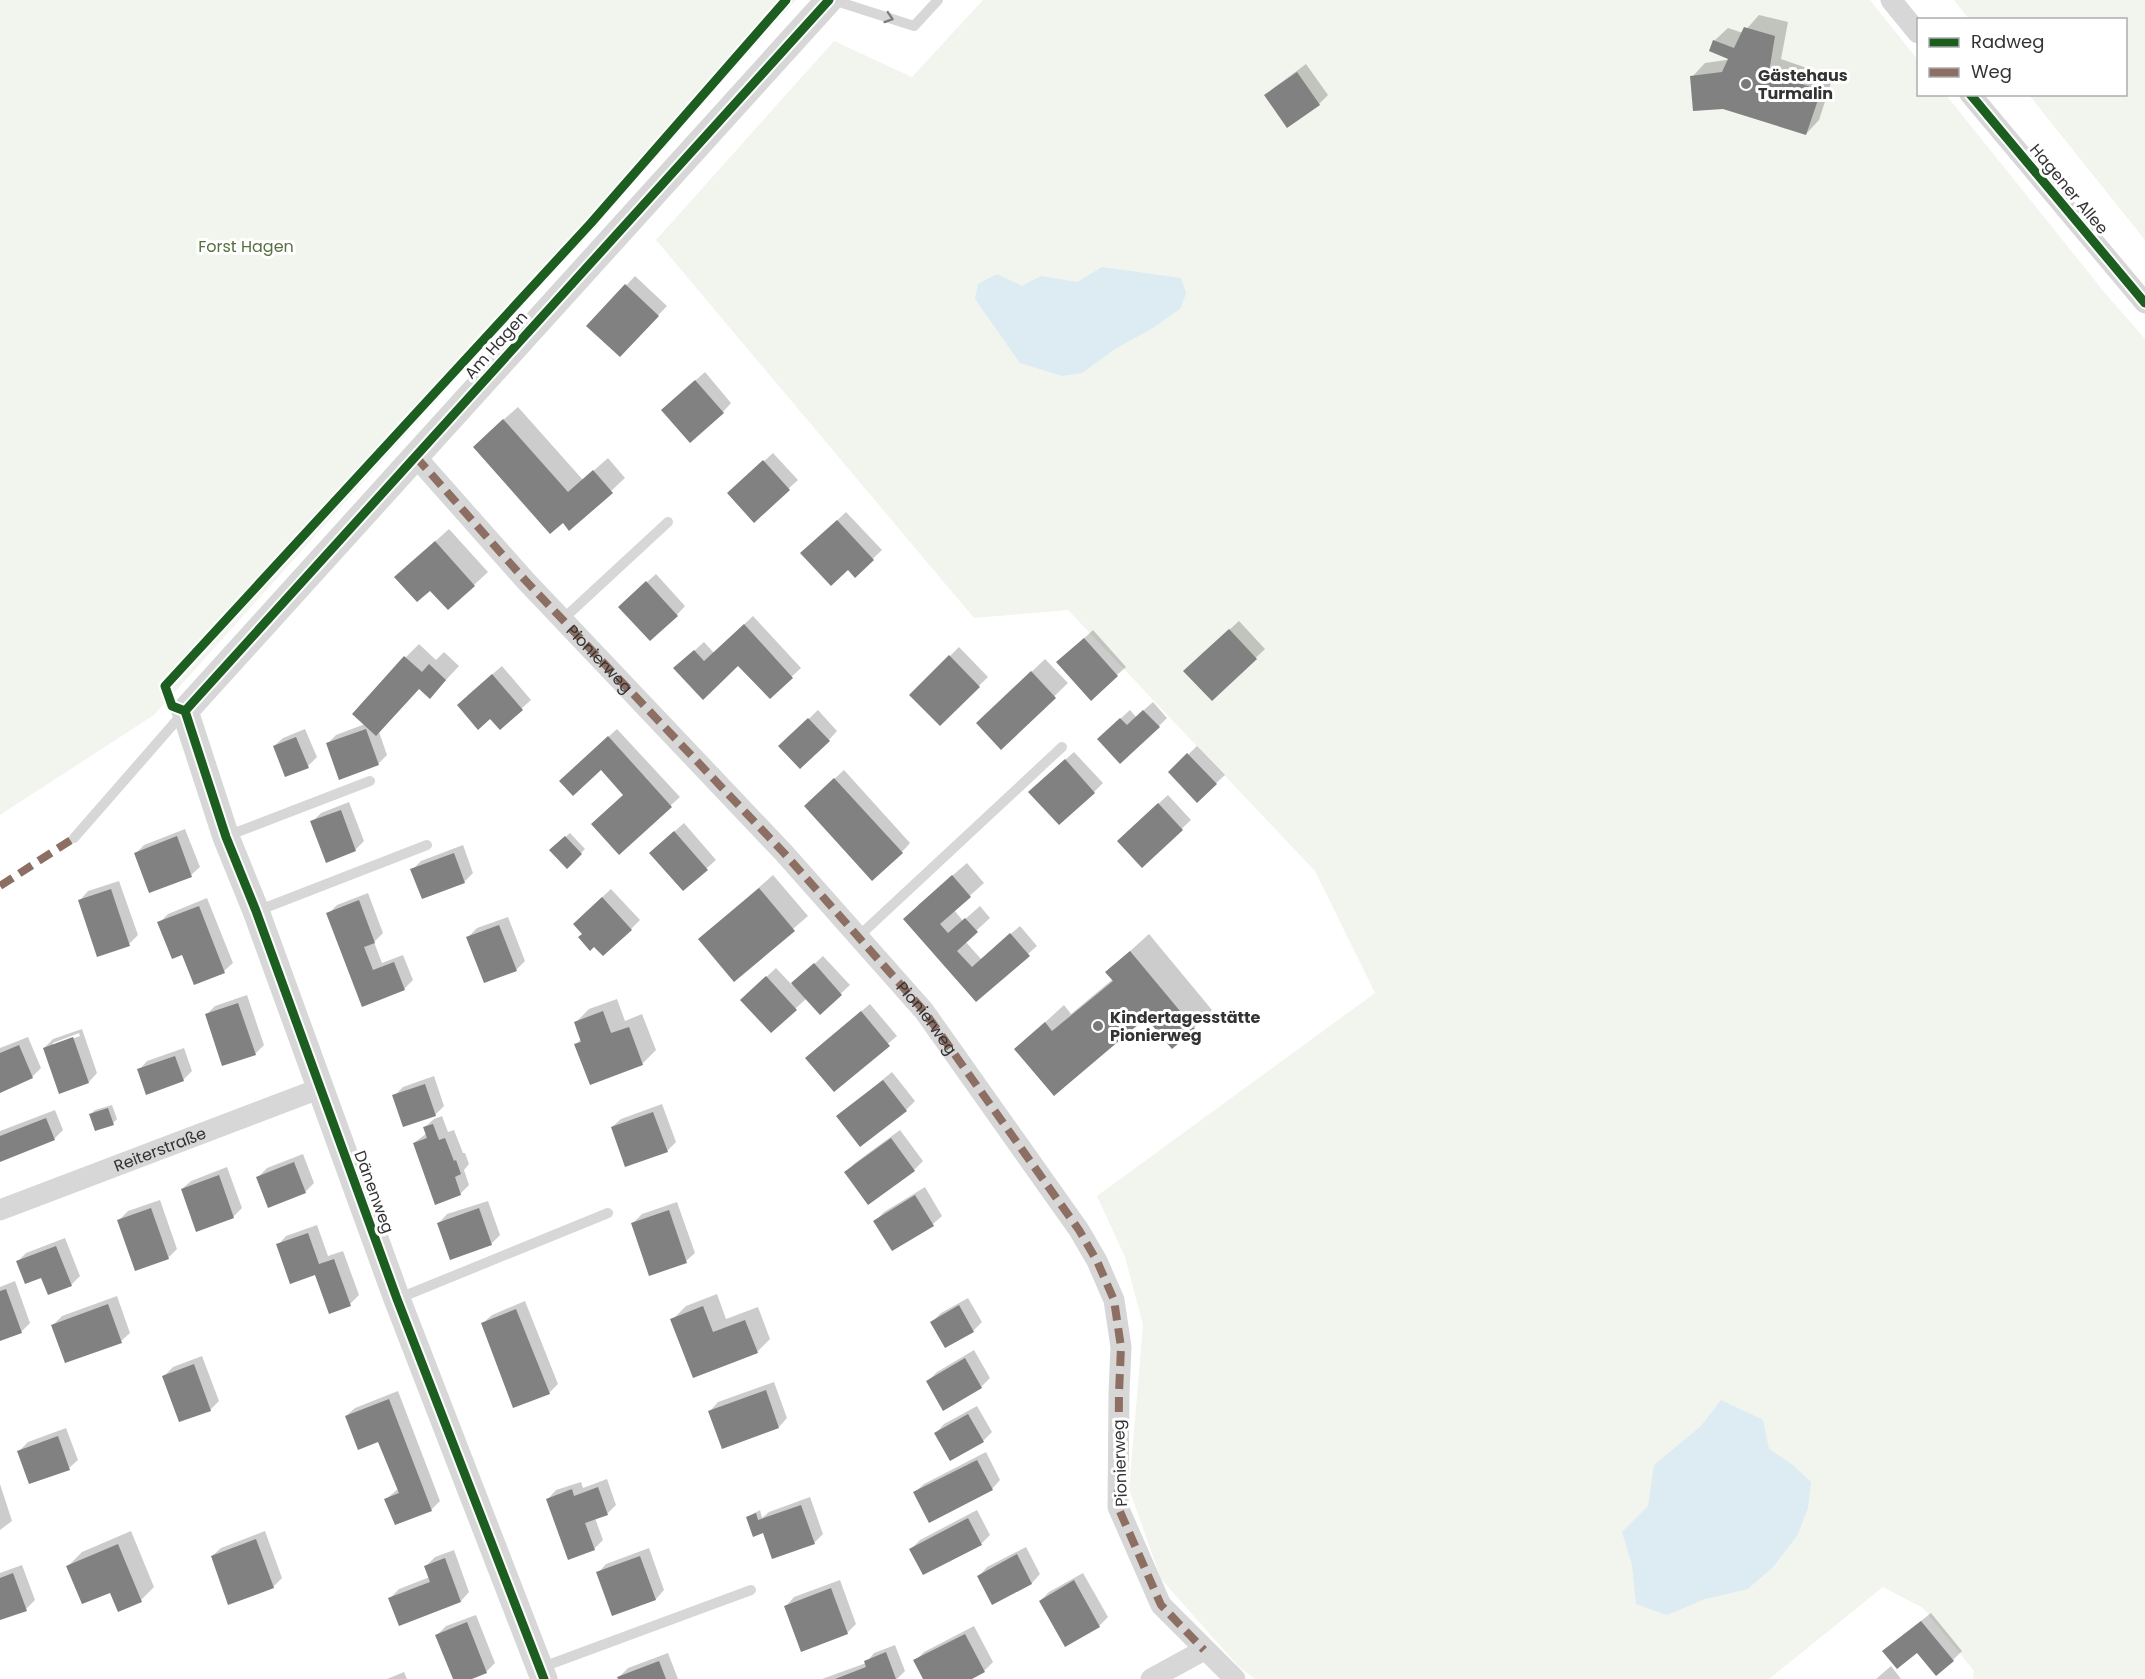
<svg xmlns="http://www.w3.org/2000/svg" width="2145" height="1679" viewBox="0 0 2145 1679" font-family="Poppins,sans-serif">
<rect width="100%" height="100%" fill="#fff"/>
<!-- green -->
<path fill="#f1f5ed" d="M0 0H796L154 715 0 815Z
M983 0H1870L1918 60V94L1946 95 2105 293 2145 339V1679H1973L1974 1671 1923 1608 1883 1587 1769 1679H1255L1239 1667 1161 1579 1129 1489 1143 1325 1125 1257 1097 1196 1375 993 1315 871 1068 610 974 618 656 240 834 41 912 77Z
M1954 0H2145V240L2029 95 2126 94V20L1969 19Z"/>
<!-- water -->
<path fill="#ddebf3" d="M1102 267 1181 278 1186 293 1181 308 1153 328 1115 349 1082 373 1062 376 1020 363 975 299 978 284 997 274 1022 286 1041 276 1077 282Z
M1721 1400 1763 1420 1769 1449 1793 1465 1811 1482 1808 1508 1797 1536 1773 1567 1748 1589 1705 1599 1667 1615 1636 1604 1632 1565 1622 1532 1648 1506 1654 1465 1701 1426Z"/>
<!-- shadow -->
<path fill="#0003" fill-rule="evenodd" d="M1759 15 1788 22 1781 59 1833 77 1819 120 1806 134 1692 77 1705 63 1733 59 1714 41 1728 28 1743 33Z
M1306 64 1328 95 1319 104 1266 95 1275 87Z
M635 276 667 306 620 355 588 326Z
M705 372 731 403 723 412 672 401Z
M518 407 583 480 608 458 625 478 570 529 488 433Z
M773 453 798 480 754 520 738 485Z
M846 512 882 550 855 576 848 568 811 545Z
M449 529 488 572 474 585 410 564Z
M656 574 685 606 677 615 629 598Z
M753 616 801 668 770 697 738 664 684 660 704 642 714 653Z
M1239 621 1265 649 1212 699 1194 662Z
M1093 630 1126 667 1117 675 1067 654Z
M419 644 436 660 444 652 459 666 443 683 420 688 379 732 387 755 378 764 327 744 336 735 365 724 405 658Z
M959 647 988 677 940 724 911 695Z
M1045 659 1068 683 1001 748 991 710Z
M502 666 531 700 500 728 467 696Z
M1153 702 1167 718 1159 726 1108 730 1130 710 1136 717Z
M818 710 837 731 829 740 789 738Z
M305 729 317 757 308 766 274 746 283 738Z
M617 729 680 797 619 852 625 795 601 768 570 772Z
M1197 746 1225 775 1197 801 1170 772Z
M1074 752 1103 783 1094 792 1039 783Z
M844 770 910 843 902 852 815 797Z
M1168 795 1191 820 1142 866 1127 832Z
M349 802 364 841 355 850 312 822 321 813Z
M684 823 716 860 683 889 660 844Z
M185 829 200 867 191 875 135 854 144 845Z
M570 833 585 849 567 867 551 850Z
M463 845 473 873 464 882 412 870 421 861Z
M967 863 984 883 954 910 963 921 980 906 990 918 965 941 981 959 1020 926 1037 946 976 1000 918 905Z
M773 875 808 916 734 980 700 939Z
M119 881 138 935 129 944 80 900 88 891Z
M611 889 640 920 631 929 584 933 583 915Z
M368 893 383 933 374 942 382 963 403 955 413 980 404 989 363 1005 328 914 337 905Z
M207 898 233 963 224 971 182 953 159 923 168 914Z
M508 917 525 961 516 970 468 937 477 928Z
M1149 934 1212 1010 1194 1028 1172 1047 1146 1016 1016 1049 1064 1005 1071 1014 1113 979 1107 972Z
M823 956 850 985 820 1013 807 998 771 1031 751 991 776 968 792 985Z
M247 995 264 1045 255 1054 207 1014 215 1006Z
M617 999 625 1021 642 1014 656 1050 642 1064 576 1044 581 1039 575 1023 589 1009Z
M870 1004 897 1036 834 1090 816 1049Z
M82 1029 97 1073 89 1082 44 1048 53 1039ZM79 1033 80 1036 53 1046V1043Z
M28 1037 41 1068 32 1077 0 1091V1048Z
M184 1048 192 1071 183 1080 139 1070 147 1061Z
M892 1072 915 1101 906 1110 838 1116Z
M434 1076 444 1106 435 1115 394 1096 403 1087Z
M662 1104 676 1142 667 1151 612 1127 621 1119Z
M112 1105 117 1119 113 1123 91 1114 95 1110Z
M55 1110 63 1130 54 1139 0 1161V1131Z
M442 1116 448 1132 454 1130 463 1153H465L469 1164 464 1170 469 1185 460 1194 414 1143 427 1133 425 1127 434 1119Z
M900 1130 923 1161 914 1170 846 1172 855 1163Z
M303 1154 314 1183 305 1192 258 1177 267 1168Z
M227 1167 242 1208 233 1217 182 1189 191 1181Z
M925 1187 942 1216 933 1224 892 1249 875 1221 884 1212Z
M160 1200 177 1249 168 1258 119 1220 128 1211Z
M488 1201 500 1235 491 1244 439 1223 447 1214Z
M677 1202 695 1253 686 1261 633 1223 642 1214Z
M317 1225 328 1256 343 1251 359 1295 350 1304 330 1312 316 1273 278 1245 286 1236Z
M65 1238 80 1276 71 1285 42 1276 17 1262 26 1253Z
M15 1281 30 1323 21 1332 0 1340V1287Z
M717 1294 726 1319 758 1307 770 1339 757 1352 672 1320 686 1306Z
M117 1296 130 1333 121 1341 53 1325 62 1316Z
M968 1298 982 1322 973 1331 932 1322 941 1313Z
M525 1301 558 1384 549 1393 483 1323 492 1315Z
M974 1350 990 1378 981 1387 928 1381 937 1372Z
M202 1356 219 1401 210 1410 164 1376 173 1367Z
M774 1382 787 1418 779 1427 723 1447 710 1411 718 1402Z
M398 1391 440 1501 431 1510 386 1499 398 1489 379 1440 346 1416 355 1408Z
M977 1406 992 1432 983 1441 936 1433 944 1424Z
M66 1428 78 1460 69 1468 19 1451 28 1442Z
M986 1452 1000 1480 992 1489 915 1492 924 1484Z
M607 1479 616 1505 608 1513 595 1518 603 1540 594 1549 548 1499 556 1490 581 1482 583 1488Z
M0 1484 12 1521 0 1530Z
M810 1497 823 1534 814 1543 764 1531 747 1517 760 1510 762 1518 769 1512Z
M977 1510 990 1535 981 1544 911 1549 920 1540Z
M131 1531 154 1587 141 1600 111 1591 68 1566 82 1552Z
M265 1531 282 1578 273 1587 212 1556 221 1548Z
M1026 1547 1040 1574 1032 1583 993 1603 979 1576 987 1567Z
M649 1548 664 1590 656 1599 613 1614 598 1573 606 1564Z
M454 1550 469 1592 461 1601 399 1624 390 1598 399 1589 430 1577 426 1566 435 1557Z
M22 1565 35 1600 26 1609 0 1619V1573Z
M1083 1573 1108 1617 1099 1626 1040 1601 1049 1592Z
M840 1580 856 1624 847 1633 786 1606 794 1597Z
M1931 1613 1962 1651 1953 1660 1893 1643Z
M476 1615 495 1663 486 1672 468 1679H454L437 1635 446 1626Z
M974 1626 993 1662 984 1671 969 1679H925L915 1661 924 1652Z
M895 1645 905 1671 897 1679H822L866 1663 874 1653Z
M668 1653 678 1679H619V1677L628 1668Z
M1891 1666 1901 1679H1876Z
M404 1672 407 1679H387Z"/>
<!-- building -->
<path fill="#818181" d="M1744 27 1775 36 1769 72 1821 91 1806 135 1723 109 1693 111 1690 76 1722 72 1728 59 1709 51 1713 40 1734 48Z
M1297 72 1320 105 1287 128 1264 95Z
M625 284 659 316 620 357 586 326Z
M695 380 724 413 690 443 661 410Z
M503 419 568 492 593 470 613 493 569 531 563 523 550 534 473 447Z
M763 460 790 490 754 523 727 493Z
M837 520 874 560 855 578 848 570 831 586 800 553Z
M435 541 475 586 448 610 430 591 417 602 394 577Z
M646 581 678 616 650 641 618 607Z
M744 624 793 678 770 699 738 666 703 700 673 668 694 650 704 661Z
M1229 629 1257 659 1212 701 1183 671Z
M1084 638 1118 676 1091 701 1056 662Z
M949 655 980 687 940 726 909 695Z
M404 656 422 672 429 664 446 680 430 699 419 689 376 736 352 714Z
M1031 671 1056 698 1001 750 976 723Z
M492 674 523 710 500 730 490 719 478 730 457 705Z
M1143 710 1160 727 1120 764 1097 739 1120 718 1127 725Z
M808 718 830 741 800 769 778 746Z
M366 729 379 765 339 780 326 743Z
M608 736 672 807 619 855 591 824 623 795 601 770 573 796 559 781Z
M296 737 309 768 285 777 273 746Z
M1187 753 1217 784 1197 803 1168 772Z
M1065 759 1095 793 1059 825 1028 792Z
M834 778 903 853 872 881 804 806Z
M1158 803 1183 830 1142 868 1117 841Z
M341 810 356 851 326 863 310 821Z
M674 831 708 870 683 891 649 853Z
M177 836 192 877 149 893 134 853Z
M565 836 582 854 567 869 549 850Z
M454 853 465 883 422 899 410 869Z
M952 875 971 897 940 924 948 933 965 918 978 932 957 951 972 967 1010 933 1030 956 976 1002 903 919Z
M759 888 795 931 734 982 698 939Z
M111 889 130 946 97 957 78 900Z
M602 897 632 930 603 956 594 947 590 951 578 937 582 934 573 924Z
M359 900 375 943 364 947 373 970 394 962 405 990 362 1007 326 913Z
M199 906 225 973 194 985 182 955 172 959 157 922Z
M499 925 517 971 484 983 466 937Z
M1130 951 1195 1029 1172 1049 1146 1018 1054 1096 1014 1049 1045 1022 1052 1031 1113 981 1105 972Z
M814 963 842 995 820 1015 791 983Z
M766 976 797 1010 771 1033 740 1000Z
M238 1003 256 1055 222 1066 205 1014Z
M603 1011 611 1033 629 1027 643 1065 590 1085 574 1044 581 1042 574 1022Z
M861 1011 890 1046 834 1092 805 1058Z
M73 1037 89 1083 59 1094 43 1048Z
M19 1045 33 1078 0 1093V1053Z
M175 1056 184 1081 146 1095 137 1069Z
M883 1080 907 1111 860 1147 836 1116Z
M425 1084 436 1116 403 1127 392 1095Z
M108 1108 114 1125 95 1131 89 1114Z
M653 1112 668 1152 625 1167 611 1127Z
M46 1118 55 1140 0 1162V1136Z
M433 1124 439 1140 445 1138 454 1161 456 1160 461 1174 455 1177 461 1195 435 1205 413 1143 427 1138 423 1127Z
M891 1138 915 1171 868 1205 844 1172Z
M294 1162 306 1193 268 1208 256 1177Z
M219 1175 234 1218 196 1232 181 1189Z
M915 1195 934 1226 892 1251 873 1221Z
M151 1208 169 1259 135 1271 117 1220Z
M479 1208 492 1245 450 1260 437 1223Z
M669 1210 687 1263 649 1276 631 1223Z
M308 1233 319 1264 334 1259 351 1306 329 1314 315 1275 290 1284 276 1244Z
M56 1246 72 1286 48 1295 41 1278 25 1284 16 1261Z
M6 1289 22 1333 0 1341V1291Z
M108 1304 122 1343 65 1363 51 1325Z
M959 1305 974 1332 945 1348 930 1322Z
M703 1306 713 1332 745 1320 758 1353 693 1378 670 1319Z
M516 1309 550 1394 513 1408 481 1323Z
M965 1358 982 1388 943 1411 926 1381Z
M194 1364 211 1411 179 1422 162 1376Z
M766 1390 779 1428 722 1449 708 1411Z
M389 1399 432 1511 395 1525 384 1499 399 1493 378 1442 358 1450 345 1416Z
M968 1414 984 1442 950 1461 934 1433Z
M58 1436 70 1470 29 1484 17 1451Z
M977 1460 993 1490 929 1523 913 1492Z
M598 1487 608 1515 585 1523 595 1550 568 1560 546 1499 572 1489 574 1496Z
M801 1505 815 1544 772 1559 763 1533 753 1537 746 1517 756 1513 758 1520Z
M968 1518 982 1545 923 1575 909 1549Z
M256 1539 274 1588 228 1605 211 1556Z
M118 1544 142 1602 118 1612 110 1593 82 1604 66 1566Z
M1017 1554 1032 1584 992 1605 977 1576Z
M640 1556 656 1600 612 1616 596 1572Z
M445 1558 461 1602 399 1626 388 1598 430 1582 424 1566Z
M13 1573 27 1611 0 1620V1578Z
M1074 1580 1100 1627 1065 1647 1039 1601Z
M831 1588 848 1634 801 1652 784 1606Z
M1921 1621 1954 1661 1936 1676 1917 1653 1897 1669 1882 1651Z
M467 1622 487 1673 472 1679H453L435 1635Z
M965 1634 985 1672 972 1679H923L913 1660Z
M886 1652 896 1679H835L866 1667 864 1661Z
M659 1661 666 1679H618L617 1677Z"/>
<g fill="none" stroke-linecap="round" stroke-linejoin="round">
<!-- service -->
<path stroke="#d7d7d7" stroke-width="10" d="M833 0 914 26 938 0
M562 620 668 522
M227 836 370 781
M74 838 184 712
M257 911 427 845
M859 936 1062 747
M397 1299 608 1213
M540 1668 751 1590"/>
<!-- minor -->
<g stroke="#d7d7d7" stroke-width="21">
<path d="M1891 0 1918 33"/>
<path d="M1970 94 2145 303"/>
<path d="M416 457 525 580 784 853 924 1011 1079 1230 1097 1261 1114 1300 1121 1347 1119 1393 1118 1507 1161 1605 1235 1679"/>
<path id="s1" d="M0 1210 321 1088"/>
<path d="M1151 1679 1204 1650"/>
</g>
<!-- tertiary -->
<path stroke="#d7d7d7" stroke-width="27" d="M544 1679 397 1299 256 911 226 837 185 711 829 0"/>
<!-- quiet -->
<g stroke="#8d6e63" stroke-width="8" stroke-dasharray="15 8" stroke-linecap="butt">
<path id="s2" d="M416 457 525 580 784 853 924 1011 1079 1230 1097 1261 1114 1300 1121 1347 1119 1393 1118 1507 1161 1605 1204 1650"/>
<path d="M0 886 74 838"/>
</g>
<!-- cycleway casing -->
<g stroke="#fff" stroke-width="13">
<path id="cycleway" d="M1970 94 2145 303
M185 711 226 837 256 911 397 1299 544 1679
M185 711 172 706 165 686 591 223 786 0
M185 711 829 0"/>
</g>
<!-- cycleway -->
<use href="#cycleway" stroke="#1b5e20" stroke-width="9"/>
</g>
<!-- one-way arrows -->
<defs><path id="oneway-chevron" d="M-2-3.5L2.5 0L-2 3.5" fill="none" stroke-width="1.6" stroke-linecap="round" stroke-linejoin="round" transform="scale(1.5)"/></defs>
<use stroke="#7d7d7d" href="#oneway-chevron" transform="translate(889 18) rotate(18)"/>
<!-- markers -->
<g fill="#7a7a7a" stroke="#fff" stroke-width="2">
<circle cx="1746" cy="84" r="6"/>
<circle cx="1098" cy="1026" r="6"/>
</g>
<g text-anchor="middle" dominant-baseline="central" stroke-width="6" stroke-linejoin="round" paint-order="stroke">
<!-- poi labels -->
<g font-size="16" font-weight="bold" fill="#333" stroke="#fff" text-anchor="start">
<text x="1758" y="75">Gästehaus<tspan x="1758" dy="18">Turmalin</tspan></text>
<text x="1110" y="1017">Kindertagesstätte<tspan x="1110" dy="18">Pionierweg</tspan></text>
</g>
<!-- street labels -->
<g font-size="16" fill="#333" stroke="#fff">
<text transform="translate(2069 189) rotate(50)">Hagener Allee</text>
<text transform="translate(496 345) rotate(-48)">Am Hagen</text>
<text stroke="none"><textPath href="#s2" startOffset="273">Pionierweg</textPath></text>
<text stroke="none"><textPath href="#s2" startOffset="759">Pionierweg</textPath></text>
<text stroke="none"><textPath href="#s1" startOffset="171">Reiterstraße</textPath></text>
<text transform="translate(374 1192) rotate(70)">Dänenweg</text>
<text transform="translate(1120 1463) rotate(-92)">Pionierweg</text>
</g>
<!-- park labels -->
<g font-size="16" fill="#56703f" stroke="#fff">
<text x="246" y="246">Forst Hagen</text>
</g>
</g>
<!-- legend -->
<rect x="1917" y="18" width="210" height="78" fill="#ffffff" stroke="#adadad" stroke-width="1.5"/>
<rect x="1929" y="38" width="30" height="9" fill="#1b5e20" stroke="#adadad" stroke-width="1.5"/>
<text x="1971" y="48" font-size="18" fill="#333333">Radweg</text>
<rect x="1929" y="68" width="30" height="9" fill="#8d6e63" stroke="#adadad" stroke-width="1.5"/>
<text x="1971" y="78" font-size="18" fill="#333333">Weg</text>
</svg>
